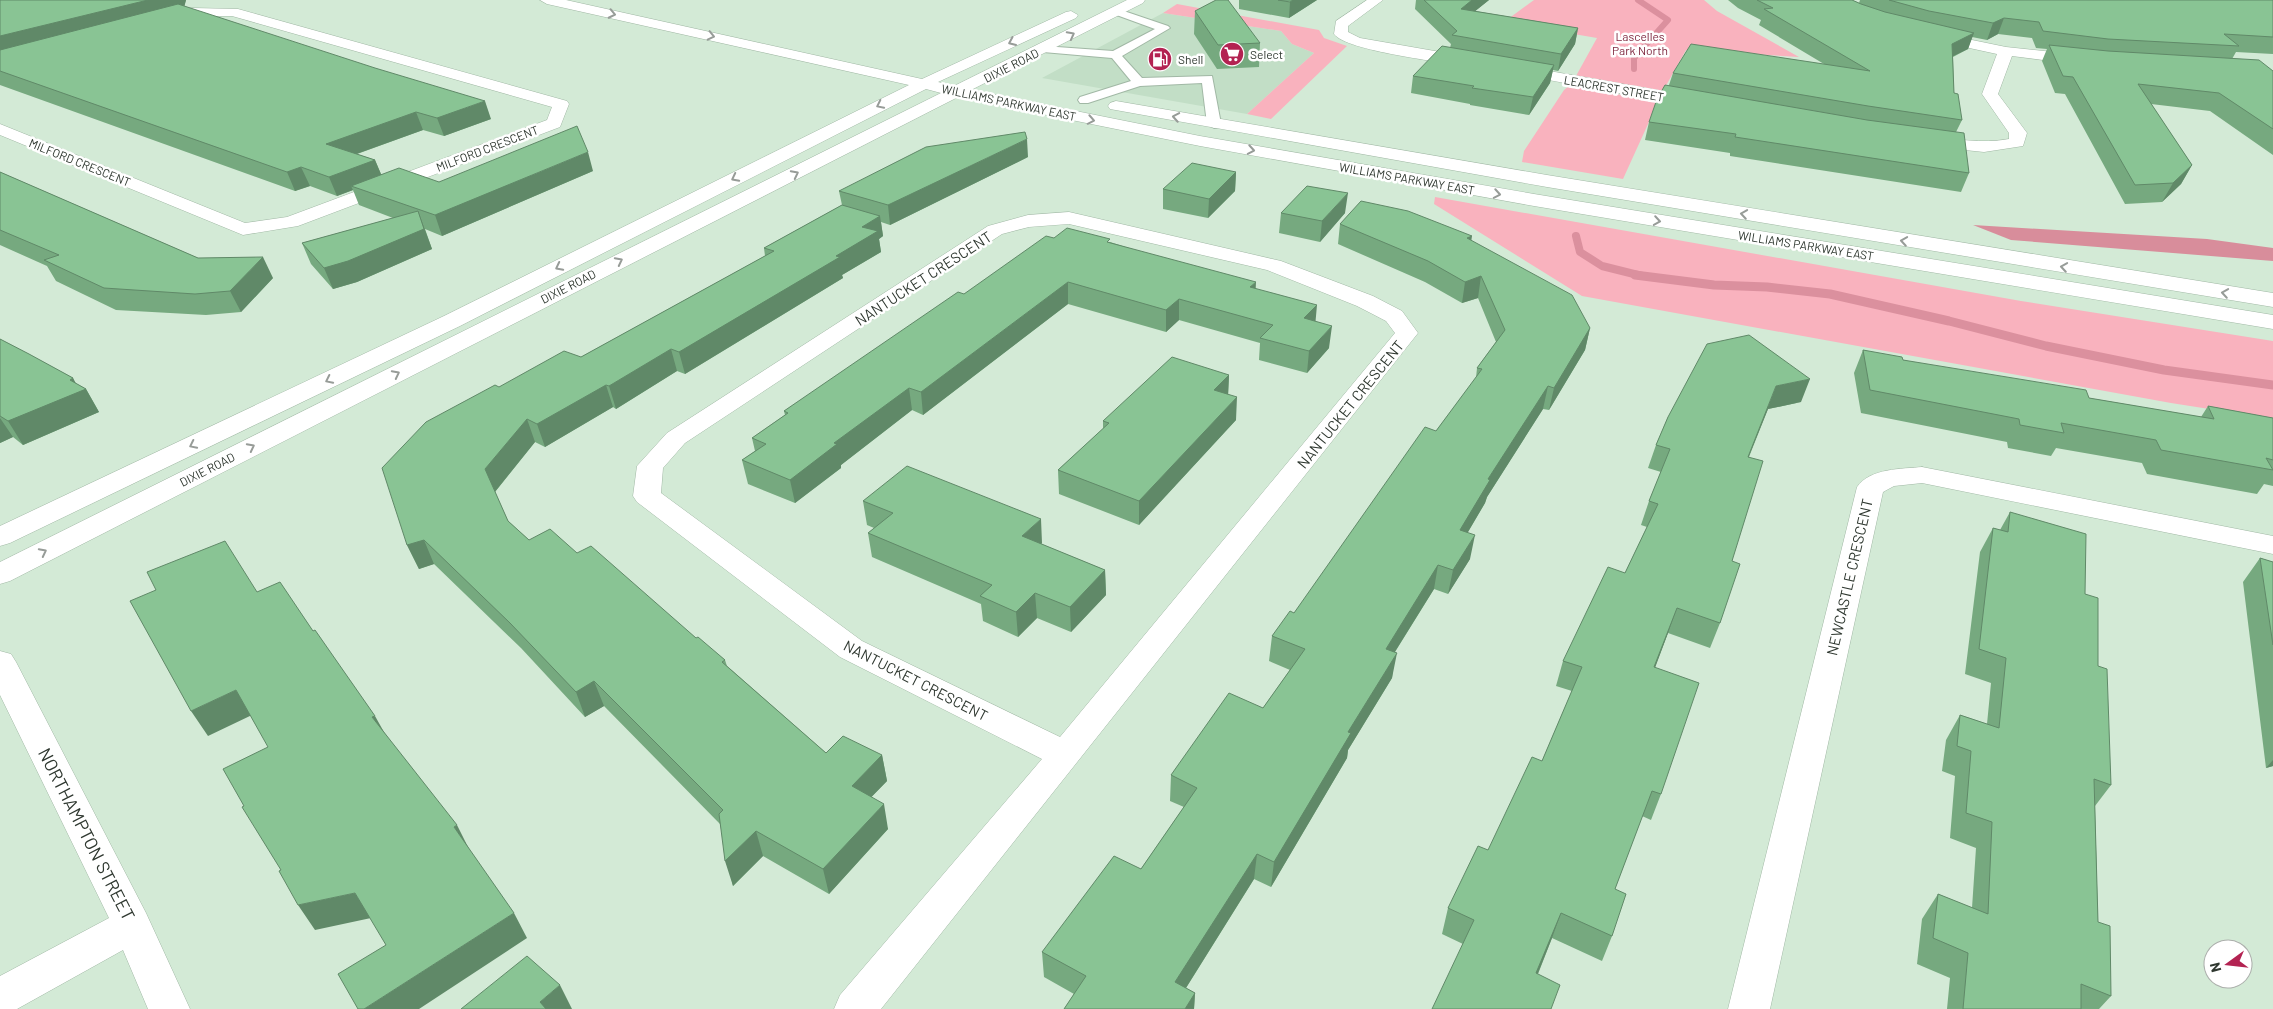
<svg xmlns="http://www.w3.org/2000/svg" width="2273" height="1009" viewBox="0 0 2273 1009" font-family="Barlow,sans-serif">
<rect width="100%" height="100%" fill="#d3ead6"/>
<!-- built -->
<path fill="#c2dec6" d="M1163 13 1281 31 1292 44 1314 53 1247 114 1042 78Z"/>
<!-- green -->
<path fill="#f9b2be" d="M1534 0H1704L1717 11 1799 57 1686 50 1663 91 1576 76 1597 38 1504 22Z
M1177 4 1319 30 1324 38 1347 46 1271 119 1247 114 1314 53 1292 44 1281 31 1163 13Z
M1570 85 1658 102 1623 179 1522 162 1524 151 1564 90Z
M1435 197 2021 301 2273 341V419L2171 403 1582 296 1434 204Z"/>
<!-- forest -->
<path fill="#d88d9b" d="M1973 225 2207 239 2273 248V261L2011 240Z"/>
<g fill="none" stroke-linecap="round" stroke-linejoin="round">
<!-- stream-far2 -->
<path stroke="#db909e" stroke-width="6" d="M1634 69V58L1668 20 1638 0"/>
<!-- stream-far1 -->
<path stroke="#db909e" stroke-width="8" d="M1576 236 1580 252 1602 266 1642 276"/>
<!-- stream -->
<path stroke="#db909e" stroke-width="9" d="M1635 275 1714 285 1767 287 1830 294 1949 321 2046 346 2164 370 2273 385"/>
<!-- service casing -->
<g stroke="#a1b8a5" stroke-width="2">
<path id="service" d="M1115 8 1168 26 1170 28 1122 56 1142 78 1212 76 1221 124 1219 127 1214 128 1207 124 1202 83 1140 86 1088 103H1080L1078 100 1080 97 1131 81 1112 58 1043 52 1037 49 1043 46 1113 51 1155 29 1111 13V9Z"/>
</g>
<!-- minor casing -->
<g stroke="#a1b8a5" stroke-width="1">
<path id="minor" d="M1367 0H1383L1348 26V32L1360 38 1469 57 1474 59 1477 62 1474 65 1469 67C1444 62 1346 51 1334 34L1336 21Z
M192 8 238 9 567 101 569 104 560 127 298 226 243 235 0 135V124L245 223 287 217 547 120 552 107 232 16H192L166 22 159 18 161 15Z
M1933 32 2006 47 2081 55 2086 57 2089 60 2086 63 2081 65 2012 56 1998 94 2027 133 2023 146 1984 152 1927 146 1921 145 1918 141 1921 137 1927 136C1954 139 1982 144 2009 139V133L1982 94 1997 54 1928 39 1926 36 1928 33Z
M1516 65 1695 97 1701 99 1703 102 1701 105 1695 107 1511 73 1508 70 1511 67Z
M1069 212 1281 261 1373 296 1402 311 1418 333 881 1009H834L840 995 1042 759 840 657 637 502 633 496 637 466 667 433 988 226 1028 215ZM1069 224 1267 270 1357 306 1386 321 1395 333 1060 737 862 641 661 493 663 468 685 443 1002 234 1029 227Z
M1922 467 2273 536V554L1922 483 1894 486 1883 492 1770 1009H1728L1857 487C1870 468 1902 469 1922 467Z
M0 651 11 654 16 662 146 913 190 1009H148L123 950 17 1009H0V976L109 918 0 695Z"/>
</g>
<!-- secondary casing -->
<g stroke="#a1b8a5" stroke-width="1">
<path id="secondary" d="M540 0H566L922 79 1066 12 1071 11 1078 15 1076 18 938 82 954 86 1127 0H1145L1143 3 971 90 1200 136 1534 194 2273 315V329L1534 206 1200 146 958 97 10 581 0 584V562L941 93 926 89 460 326 10 543 0 546V526L444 316 909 85 547 4Z
M1116 101 1547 175 2273 293V307L1547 187 1110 109 1108 106 1110 103Z"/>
</g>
<!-- service -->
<use href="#service" fill="#fff" fill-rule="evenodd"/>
<!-- minor -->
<use href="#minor" fill="#fff" fill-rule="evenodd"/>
<!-- secondary -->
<use href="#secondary" fill="#fff" fill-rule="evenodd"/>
</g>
<!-- wall -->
<path fill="#76a97f" d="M0 0H186L184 6 491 119 444 136 423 130 357 154 375 160 381 174 439 182 593 171 442 236 425 229 432 249 357 282 333 289 311 264 302 243 393 218 359 205 353 190 337 196 310 186 295 191 0 85Z
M1239 0H1317L1289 18 1239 9Z
M1416 0H1489L1475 11 1578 28 1575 44 1558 71 1553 70 1550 83 1529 115 1470 105V104L1411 93 1413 76 1450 48 1451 44 1415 9Z
M1728 0H1852L1859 3 1860 0H2273V54L2236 52 2232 59 2273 71V155L2210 111 2151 104 2192 165 2181 184 2162 202 2125 204 2065 94 2055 93 2042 61 2047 49 2036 48 2032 38 1998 34 1987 40 1972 37 1968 49 1953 57 1954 93 1962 120 1956 132 1969 173 1961 192 1730 156V153L1645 140 1649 122 1669 85 1673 73 1824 64 1759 25 1761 20 1738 8Z
M1195 11 1260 43 1259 67 1217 69 1194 34Z
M1028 157 890 225 881 222 883 236 879 239 881 252 842 275 843 278 685 374 677 371 616 409 613 407 545 447 535 442 495 492 508 521 529 540 577 553 696 638 725 660 727 666 826 753 882 755 887 781 871 797 888 829 829 894 763 856 733 886 720 824 604 706 585 717 521 648 434 564 419 569 407 545 499 387 581 357 765 256 764 248 842 205 839 191Z
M0 172 198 258 273 278 241 312 206 315 116 310 56 281 47 266 0 245Z
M1236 172 1235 191 1208 218 1163 209V189Z
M1281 213H1345L1320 242 1279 233Z
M1340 224 1471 241 1590 328 1585 350 1549 410 1543 409 1487 497 1485 503 1468 532 1470 559 1448 594 1434 589 1395 652 1392 678 1348 750 1347 758 1271 887 1254 879 1186 988 1195 993 1194 1009H1064L1074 994 1044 977 1042 952 1141 869 1184 807 1170 801 1171 775 1263 708 1290 670 1269 661 1272 636 1294 613 1436 431 1476 378 1477 368 1496 342 1478 298 1462 303 1425 282 1338 244Z
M1054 238 1110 242 1256 289 1315 321 1329 348 1307 373 1259 360 1260 343 1179 320 1166 332 1068 304 923 415 912 410 841 465V468L795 503 748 484 742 460 755 451 752 438 785 415 784 411 964 294Z
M0 339 73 378 75 383 86 389 99 412 23 445 13 437 0 443Z
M1863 350 1903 360 2089 398 2201 417 2208 406 2273 418V486L2264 484 2257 494 2147 474 2142 463 2056 448 2051 456 2008 448 2007 442 1861 413 1854 373Z
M1229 375 1228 394 1236 420 1139 525 1059 494 1058 470 1103 429V421Z
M1801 402 1768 409 1749 457 1732 561 1720 623 1710 648 1668 633 1655 667 1661 794 1651 820 1642 816 1615 889 1612 936 1602 961 1552 938 1538 974 1463 944 1442 934 1448 908 1488 850 1542 761 1572 691 1556 686 1563 661 1625 573 1647 527 1641 525 1649 501 1661 472 1648 468 1656 445 1668 417Z
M863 501 1042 543 1041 544 1105 570 1106 595 1071 632 1037 618 1018 637 983 621 981 604 872 557 868 533 874 528 867 525Z
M2010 512 2085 594 2098 666 2111 785 2095 806 2098 922 2111 996 2099 1009H1947L1950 978 1917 964 1922 919 1938 894 1972 908 1976 848 1950 838 1955 776 1942 771 1946 740 1960 715 1987 724 1991 683 1965 674 1980 552 1993 528 2000 530Z
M2260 558 2273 562V766L2266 768 2243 582Z"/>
<!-- shaded-wall -->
<path fill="#608968" d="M148 0H186L184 8 0 55V36Z
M1293 0H1317L1289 18 1290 2Z
M1472 0H1489L1458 25 1461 9Z
M2004 18 1998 34 1987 40 1993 23Z
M1578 28 1575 44 1558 71 1561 54Z
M1974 33 1968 49 1945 60 1952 44Z
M1554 65 1550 83 1529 115 1533 97Z
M485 101 491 119 444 136 437 118Z
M416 112 423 130 334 162 326 144Z
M1027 139 1028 157 890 225 888 205Z
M588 152 593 171 442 236 435 215Z
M375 160 383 179 351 186 353 190 337 196 329 177Z
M2192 165 2181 184 2162 202 2173 183Z
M301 167 310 186 295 191 287 172Z
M1236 172 1235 191 1208 218 1209 199Z
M1348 193 1345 213 1320 242 1322 221Z
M418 211 432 249 357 282 333 289 324 268Z
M880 216 883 236 879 239 881 252 842 275 843 278 685 374 679 352 836 256 862 227Z
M1472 236 1469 256 1467 238Z
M263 257 273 278 241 312 230 291Z
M1481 276 1478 298 1462 303 1465 282Z
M1068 282V304L923 415 921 392Z
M1256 282 1255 303 1250 287Z
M1179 299V320L1166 332V310Z
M1317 305 1315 327 1304 318Z
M1332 326 1329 348 1307 373 1309 351Z
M1590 328 1585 350 1549 410 1554 388Z
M671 349 677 371 616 409 609 386Z
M1229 375 1228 397 1214 390Z
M73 378 80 391 86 389 99 412 23 445 8 421 70 380Z
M1810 379 1801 402 1768 409 1739 480 1776 386Z
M606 385 613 407 545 447 537 424Z
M1548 386 1543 409 1487 497 1485 503 1455 554 1460 530 1488 479Z
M909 388 912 410 841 465V468L795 503 790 480 834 443Z
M1237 397 1236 420 1139 525V501Z
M0 418 13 437 0 443Z
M527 419 535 442 494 493 485 469Z
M1041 519 1042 543 1024 561 1022 536Z
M1475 535 1470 559 1448 594 1453 570Z
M424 540 434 564 419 569 407 545Z
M1438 565 1434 589 1381 674 1386 649Z
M1105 570 1106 595 1071 632 1070 607Z
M1035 593 1037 618 1018 637 1016 612Z
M1677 608 1668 633 1646 692 1654 667Z
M1397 653 1392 678 1348 750 1347 758 1271 887 1274 862 1348 732Z
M594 681 604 706 585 717 576 692Z
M236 690 252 715 208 736 191 711Z
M375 716 389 741 372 717Z
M882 755 887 781 857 812 852 786Z
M2273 760V766L2266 768Z
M884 804 888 829 829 894 823 869Z
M457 825 470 851 454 827Z
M756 831 763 856 733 886 725 861Z
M1257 854 1254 879 1174 1007 1175 982Z
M355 893 371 918 315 930 298 905Z
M514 913 527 938 419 1009H364Z
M1561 913 1552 938 1528 998 1536 973Z
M560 985 572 1009H543L540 1002Z
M1195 993 1194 1009H1185Z"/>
<!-- building -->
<path fill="#89c494" stroke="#608968" d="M0 0H148L0 36Z
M1216 0H1228L1260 43 1218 45 1195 11Z
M1278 0H1293L1290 2Z
M1424 0H1472L1461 9 1578 28 1561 54 1452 35 1457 31Z
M1757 0H1852L1861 4 1885 12 1974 33 1952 44 1954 93 1958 94 1962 120 1868 106 1673 73 1691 44 1870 71 1764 9 1773 8Z
M1889 0H2273V37L2224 34 2239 46 2108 39 2043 31 2039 22 2004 18 1993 23 1929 11Z
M178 4 375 68 485 101 437 118 416 112 326 144 375 160 329 177 301 167 287 172 0 71V50Z
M2049 45 2108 51 2259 60 2273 71V129L2219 93 2138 84 2192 165 2173 183 2135 185 2073 77 2063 76Z
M1442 46 1554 65 1533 97 1472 88 1474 86 1413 76Z
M1665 85 1867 120 1964 133 1969 173 1735 137 1736 134 1649 122 1657 99Z
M577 126 588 152 435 215 351 186 399 168 439 182Z
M1025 132 1027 139 888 205 839 191 926 147Z
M1192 163 1236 172 1209 199 1163 189Z
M0 172 198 258 263 257 230 291 195 294 104 288 44 260 59 255 0 230Z
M1307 186 1348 193 1322 221 1281 213Z
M1361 201 1408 211 1472 236 1467 238 1572 295 1590 328 1554 388 1548 386 1488 479 1490 480 1460 530 1475 535 1453 570 1438 565 1386 649 1397 653 1348 732 1351 733 1274 862 1257 854 1175 982 1195 993 1185 1009H1064L1086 976 1042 952 1114 856 1141 869 1197 788 1171 775 1229 693 1263 708 1305 649 1272 636 1290 611 1294 613 1425 427 1436 431 1482 369 1477 368 1505 330 1481 276 1465 282 1428 261 1340 224Z
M842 205 880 216 862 227 878 231 836 256 840 257 679 352 671 349 609 386 606 385 537 424 527 419 485 469 508 521 529 540 550 529 577 553 591 546 696 638 698 637 725 660 722 662 826 753 843 736 882 755 852 786 884 804 823 869 756 831 725 861 719 814 723 810 594 681 576 692 510 623 424 540 407 545 382 468 426 422 495 385 499 387 564 351 581 357 774 251 764 248Z
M418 211 424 229 348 261 324 268 302 243Z
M1067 228 1110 239 1107 242 1256 282 1250 287 1317 305 1304 318 1332 326 1309 351 1260 338 1273 325 1179 299 1166 310 1068 282 921 392 909 388 834 443 837 444 790 480 742 460 766 444 752 438 788 413 784 411 958 292 964 294 1046 236 1054 238Z
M1749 335 1810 379 1776 386 1748 457 1763 461 1732 561 1740 564 1720 623 1677 608 1654 667 1699 683 1661 794 1652 791 1615 889 1626 894 1612 936 1561 913 1536 973 1560 985 1551 1009H1432L1474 920 1448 908 1478 846 1488 850 1532 757 1542 761 1582 667 1563 661 1608 567 1625 573 1658 504 1649 501 1670 449 1656 445 1668 417 1707 344Z
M0 339 29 354 73 378 70 380 86 389 8 421 0 416Z
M1863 350 1902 357 1903 360 2086 390 2089 398 2214 419 2208 406 2273 418V460L2266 458 2273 470 2161 450 2156 440 2061 423 2064 433 2020 425 2019 419 1870 390Z
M1172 357 1229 375 1214 390 1237 397 1139 501 1058 470 1109 423 1103 421Z
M907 466 1041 519 1022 536 1105 570 1070 607 1035 593 1016 612 980 596 992 585 868 533 893 513 863 501Z
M2010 512 2086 534 2085 594 2098 598V666L2107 669 2111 785 2094 779 2098 922 2110 926 2111 996 2081 984V1009H1963L1968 953 1933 938 1938 894 1988 914 1992 822 1966 813 1971 751 1957 746 1960 715 1999 728 2006 658 1979 649 1993 528 2008 532Z
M225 541 257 592 280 582 313 631 315 630 375 716 372 717 457 825 454 827 514 913 364 1009H358L338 974 386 945 355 893 298 905 279 871 281 870 242 807 244 806 223 769 268 747 236 690 191 711 130 601 156 590 147 572Z
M2260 558 2273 562V645Z
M527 956 560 985 540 1002 546 1009H461Z"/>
<!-- one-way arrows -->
<defs><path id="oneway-chevron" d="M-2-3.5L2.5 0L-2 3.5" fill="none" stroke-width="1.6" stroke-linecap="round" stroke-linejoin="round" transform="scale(1.25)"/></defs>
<g stroke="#979c98">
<use href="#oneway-chevron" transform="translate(612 14) rotate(12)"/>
<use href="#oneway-chevron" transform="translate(1071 35) rotate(-28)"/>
<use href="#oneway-chevron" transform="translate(711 36) rotate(13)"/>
<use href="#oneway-chevron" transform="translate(1012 42) rotate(156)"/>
<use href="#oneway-chevron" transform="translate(880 105) rotate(154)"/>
<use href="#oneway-chevron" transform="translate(1176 117) rotate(-170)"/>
<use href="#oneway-chevron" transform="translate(1091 120) rotate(11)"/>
<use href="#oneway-chevron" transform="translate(1251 150) rotate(10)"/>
<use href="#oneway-chevron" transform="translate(795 174) rotate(-27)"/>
<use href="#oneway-chevron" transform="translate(735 178) rotate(153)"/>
<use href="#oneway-chevron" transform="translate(1497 194) rotate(10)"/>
<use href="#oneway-chevron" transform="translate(1744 214) rotate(-171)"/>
<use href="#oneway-chevron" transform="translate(1657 221) rotate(9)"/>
<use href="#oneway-chevron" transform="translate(1904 241) rotate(-171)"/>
<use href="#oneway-chevron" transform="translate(619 261) rotate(-27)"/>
<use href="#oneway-chevron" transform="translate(559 267) rotate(153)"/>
<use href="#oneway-chevron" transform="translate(2064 267) rotate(-171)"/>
<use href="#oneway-chevron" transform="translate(2225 293) rotate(-171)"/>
<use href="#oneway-chevron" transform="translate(396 374) rotate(-27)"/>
<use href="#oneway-chevron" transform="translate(329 380) rotate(154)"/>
<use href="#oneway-chevron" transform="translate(193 445) rotate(154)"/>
<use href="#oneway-chevron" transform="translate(251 447) rotate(-27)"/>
<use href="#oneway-chevron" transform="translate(43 552) rotate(-27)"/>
</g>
<!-- icons -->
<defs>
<g id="supermarket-disc" transform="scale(1.25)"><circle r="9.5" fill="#b32352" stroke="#fff"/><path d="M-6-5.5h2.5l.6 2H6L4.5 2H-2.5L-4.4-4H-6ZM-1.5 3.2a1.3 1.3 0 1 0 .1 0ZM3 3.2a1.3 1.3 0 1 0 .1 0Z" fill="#fff"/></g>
<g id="fuel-disc" transform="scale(1.25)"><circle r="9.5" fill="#b32352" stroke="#fff"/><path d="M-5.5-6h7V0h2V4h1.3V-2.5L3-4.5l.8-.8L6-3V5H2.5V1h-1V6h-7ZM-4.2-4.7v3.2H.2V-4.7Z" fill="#fff"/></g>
</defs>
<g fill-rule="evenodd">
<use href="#supermarket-disc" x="1232" y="54"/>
<use href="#fuel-disc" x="1160" y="59"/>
</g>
<g text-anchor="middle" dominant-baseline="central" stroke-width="5" stroke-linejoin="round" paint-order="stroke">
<!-- far-park labels -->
<g font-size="12" fill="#7e263e" stroke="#fff">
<text x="1640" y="36">Lascelles<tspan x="1640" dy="14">Park North</tspan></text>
</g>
<!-- far-poi labels -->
<g font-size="12" fill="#2f3830" stroke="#fff" text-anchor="start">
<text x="1250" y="54">Select</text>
<text x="1178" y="59">Shell</text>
</g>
<!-- far-street labels -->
<g font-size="12" fill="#2f3830" stroke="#fff">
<text transform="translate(1011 65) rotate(-27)">DIXIE ROAD</text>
<text transform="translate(1614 88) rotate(10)">LEACREST STREET</text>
<text transform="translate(1009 102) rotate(12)">WILLIAMS PARKWAY EAST</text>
<text transform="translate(487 148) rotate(-21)">MILFORD CRESCENT</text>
<text transform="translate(80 162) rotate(22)">MILFORD CRESCENT</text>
<text transform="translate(1407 178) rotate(10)">WILLIAMS PARKWAY EAST</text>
<text transform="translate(1806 245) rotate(9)">WILLIAMS PARKWAY EAST</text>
<text transform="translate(568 286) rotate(-27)">DIXIE ROAD</text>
<text transform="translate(207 469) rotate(-27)">DIXIE ROAD</text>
</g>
<!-- street labels -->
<g font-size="15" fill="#2f3830" stroke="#fff">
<text transform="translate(923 278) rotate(-33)">NANTUCKET CRESCENT</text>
<text transform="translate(1350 404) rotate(-51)">NANTUCKET CRESCENT</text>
<text transform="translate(1849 577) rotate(-77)">NEWCASTLE CRESCENT</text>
<text transform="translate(916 680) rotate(27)">NANTUCKET CRESCENT</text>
</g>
<!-- near-street labels -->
<g font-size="18" fill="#2f3830" stroke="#fff">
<text transform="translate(87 834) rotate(63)">NORTHAMPTON STREET</text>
</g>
</g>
<!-- north arrow -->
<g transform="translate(2228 964) rotate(255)"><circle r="24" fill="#ffffff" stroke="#acafac"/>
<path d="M0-4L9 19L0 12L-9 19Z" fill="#b32352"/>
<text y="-8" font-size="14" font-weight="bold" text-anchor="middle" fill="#2f3830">N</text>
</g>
</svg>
